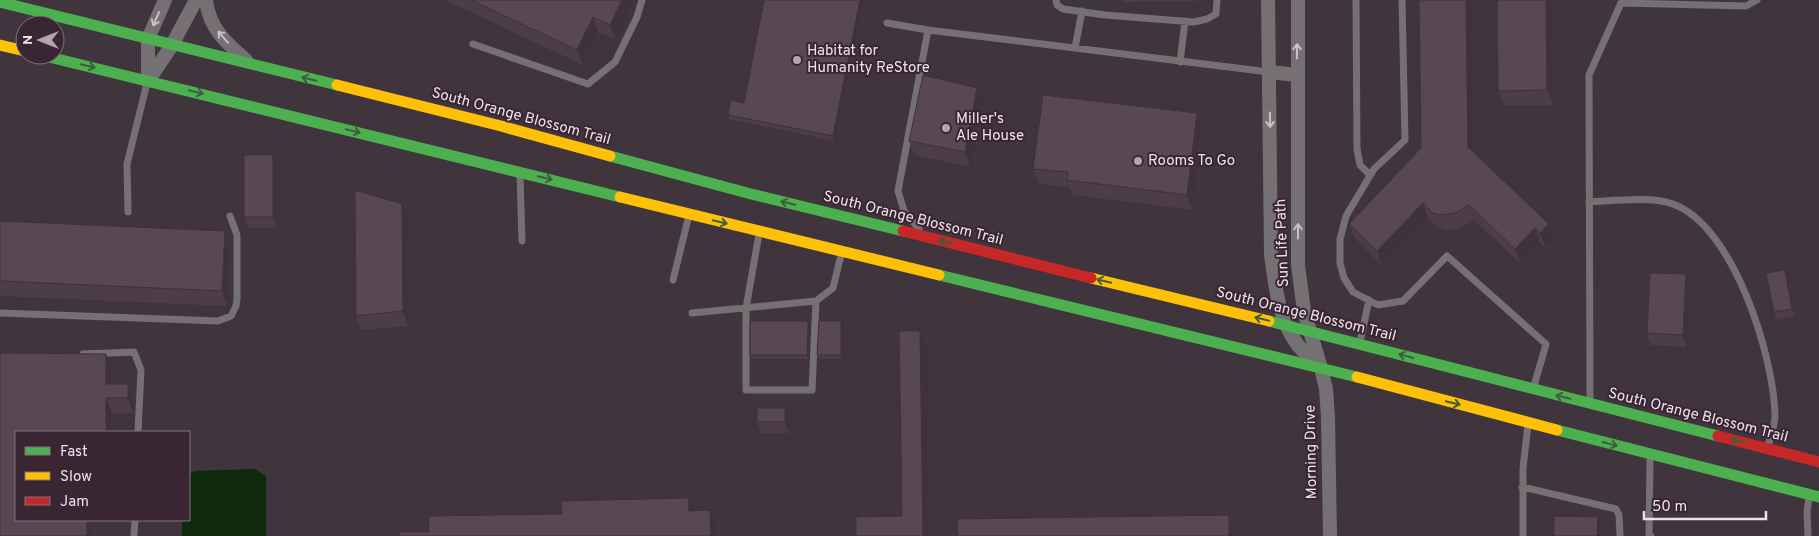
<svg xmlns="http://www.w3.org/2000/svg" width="1819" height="536" viewBox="0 0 1819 536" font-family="Overpass,sans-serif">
<rect width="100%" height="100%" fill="#40353c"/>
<!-- water -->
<path fill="#0e290c" d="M255 469 266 476V536H182V520H189V474L195 471Z"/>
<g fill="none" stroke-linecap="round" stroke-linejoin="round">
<!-- lane -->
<path stroke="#757073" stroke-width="7" d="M1056 0 1057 5 1063 9 1105 15 1194 22 1207 19 1216 14 1217 0
M1356 0 1357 149 1360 165 1370 175
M1402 0 1405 140 1374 169 1346 216 1340 239V263L1344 278 1353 292 1378 305 1403 301 1447 256 1546 344 1534 386
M887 23 928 30 1269 72
M473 44 588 84 615 62 637 17 642 0
M1075 48 1082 11
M1180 62 1185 21
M520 175 522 241
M1589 202C1612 201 1652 196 1673 204 1734 226 1774 357 1775 416 1775 426 1770 437 1768 446
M128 212 127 164 147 83
M919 229 904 211 898 191 928 30
M759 234 746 308V390H812L816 301 833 288 841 255
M673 280 689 215
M0 313 218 321 231 316 236 306 237 298V235L230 216
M692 313 816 301
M1360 342 1369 300
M83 354 134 352 141 370 138 432
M1590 401 1589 75 1621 3 1746 6 1757 0
M1650 458 1649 536H1651
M1522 487 1616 509 1619 515 1620 536
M134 536 135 520
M1523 536V468L1528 425
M1808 536 1807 512 1809 497"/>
<!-- street -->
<path stroke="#757073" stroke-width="14" d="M206 0C209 28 226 43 246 60
M1268 0 1271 254C1275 285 1278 318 1297 344 1303 352 1312 359 1319 366
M1298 0V265L1304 311 1321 368 1326 389 1328 417 1330 536
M1269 72 1297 75
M148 81 172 45 196 0
M148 81V39L165 0"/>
<!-- fast -->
<path stroke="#4caf50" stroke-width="11" d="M0 2 337 85
M41 55 620 197
M610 156 751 194 903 231
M939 275 1357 377
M1269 321 1718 436
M1557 430 1819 497"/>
<!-- slow -->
<path stroke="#ffc107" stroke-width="11" d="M0 45 25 51
M337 85 501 126 610 156
M620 197 939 275
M1091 278 1269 321
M1357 377 1557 430"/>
<!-- jam -->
<path stroke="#c62828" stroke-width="11" d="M903 231 1091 278
M1718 436 1819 462"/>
</g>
<!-- wall -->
<path fill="#4d3d48" d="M445 0H631L632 4 616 40 598 32 583 65Z
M764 0H863L835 141 729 119 728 115 744 103Z
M1122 0H1197V1L1123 2Z
M1552 0 1553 105H1504L1498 91Z
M982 102 970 167 915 155 909 141Z
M1197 113 1202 128 1193 210 1072 195 1069 187 1039 184 1033 169Z
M1473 152 1549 224 1554 239 1546 248 1540 243 1521 264 1474 220 1460 228 1446 230 1438 227 1428 218 1382 266 1355 238 1349 224Z
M277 167V228H248L244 217Z
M407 219 408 326 361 330 356 316Z
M0 221 225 231 230 246 227 306 0 296Z
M1788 277 1795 316 1777 320 1774 312Z
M1690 286 1687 347 1651 345 1647 333Z
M808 321 810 325 808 359H751L750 355Z
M841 321 843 325V359H819L817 355Z
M0 353 106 354 111 368V384H128L133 399V413H112L111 432H16V520H92V536H0Z
M789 419V433H761L757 422Z"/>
<!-- shaded-wall -->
<path fill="#3e323b" d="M622 0H631L632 4 616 40 610 25Z
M860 0H863L835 141 833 136Z
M1466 0H1471L1473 162 1468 147Z
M1546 0H1552L1553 105 1547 90Z
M593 17 598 32 583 65 577 50Z
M977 88 982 102 970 167 965 152Z
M1197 113 1202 128 1193 210 1187 195Z
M273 155 277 167V228L273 217Z
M1423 203 1428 218 1382 266 1377 251Z
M402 204 407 219 408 326 403 311Z
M1549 224 1554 239 1546 248 1540 233Z
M1535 228 1540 243 1521 264 1515 249Z
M225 231 230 246 227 306 222 291Z
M1785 270 1788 277 1795 316 1792 309Z
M1686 274 1690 286 1687 347 1683 335Z
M808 321 810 325 808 359 807 355Z
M841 321 843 325V359L841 355Z
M920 331 927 350 930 536H923Z
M106 354 111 368V399L106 384Z
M128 384 133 399V413L128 398Z
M106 398 112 413 111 432H106Z
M785 408 789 419V433L785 422Z
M688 498 694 512 689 511Z
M710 510 715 525 716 536H711Z
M1229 515 1234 530V536H1229Z
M1598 517 1602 528V536H1597Z
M87 520H92V536H87Z"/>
<!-- building -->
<path fill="#594754" stroke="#3e323b" d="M471 0H622L610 25 593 17 577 50Z
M764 0H860L833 136 728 115 731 100 744 103Z
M1419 0H1466L1468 147 1549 224 1540 233 1535 228 1515 249 1469 205 1455 213 1440 215 1433 213 1423 203 1377 251 1349 224 1421 148Z
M1497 0H1546L1547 90 1498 91Z
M923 75 977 88 965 152 909 141Z
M1043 95 1197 113 1187 195 1067 180 1068 172 1033 169Z
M244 155H273V217H244Z
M355 190 402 204 403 311 356 316Z
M0 221 225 231 222 291 0 281Z
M1785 270 1792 309 1774 312 1766 273Z
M1650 273 1686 274 1683 335 1647 333Z
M750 321H808L807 355H750Z
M819 321H841V355H817Z
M899 331H920L923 536H856V517L902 516Z
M0 353 106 354V384H128V398H106V432H16V520H87V536H0Z
M757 408H785V422H757Z
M688 498 689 511 710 510 711 536H400V532H429L428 516 562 514 561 501Z
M1229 515V536H958L957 519Z
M1554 516 1598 517 1597 536H1554Z"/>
<!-- one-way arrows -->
<defs><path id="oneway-shaft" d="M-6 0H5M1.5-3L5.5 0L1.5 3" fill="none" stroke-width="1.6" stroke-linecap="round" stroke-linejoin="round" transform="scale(1.25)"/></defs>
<g stroke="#cabfc6">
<use href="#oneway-shaft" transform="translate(156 19) rotate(114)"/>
<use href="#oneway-shaft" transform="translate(223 37) rotate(-131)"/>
<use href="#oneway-shaft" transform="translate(1297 51) rotate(-89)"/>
<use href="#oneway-shaft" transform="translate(1270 120) rotate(89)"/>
<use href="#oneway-shaft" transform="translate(1298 231) rotate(-90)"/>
</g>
<g stroke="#415d3f">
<use href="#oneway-shaft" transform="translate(88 66) rotate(13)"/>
<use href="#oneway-shaft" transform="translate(309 79) rotate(-166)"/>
<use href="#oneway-shaft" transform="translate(196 92) rotate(14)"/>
<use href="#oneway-shaft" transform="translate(353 131) rotate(14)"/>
<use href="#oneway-shaft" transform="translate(545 178) rotate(14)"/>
<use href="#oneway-shaft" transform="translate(788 203) rotate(-166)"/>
<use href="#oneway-shaft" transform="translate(720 222) rotate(14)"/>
<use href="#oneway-shaft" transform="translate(946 242) rotate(-166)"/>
<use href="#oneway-shaft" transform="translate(1104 281) rotate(-166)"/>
<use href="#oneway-shaft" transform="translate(1262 319) rotate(-166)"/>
<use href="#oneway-shaft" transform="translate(1406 356) rotate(-165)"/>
<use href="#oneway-shaft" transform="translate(1563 397) rotate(-166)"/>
<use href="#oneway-shaft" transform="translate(1453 403) rotate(14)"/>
<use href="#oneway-shaft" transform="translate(1738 441) rotate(-166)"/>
<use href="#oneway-shaft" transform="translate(1610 444) rotate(15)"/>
</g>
<!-- markers -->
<g fill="#b2a5ac" stroke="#3a2633" stroke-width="2">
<circle cx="797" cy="60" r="5"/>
<circle cx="946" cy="128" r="5"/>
<circle cx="1138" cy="161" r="5"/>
</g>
<g text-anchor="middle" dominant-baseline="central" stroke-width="4" stroke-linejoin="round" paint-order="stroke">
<!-- poi labels -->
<g font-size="15" fill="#efe1e9" stroke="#3a2633" text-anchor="start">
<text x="807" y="51">Habitat for<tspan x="807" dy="17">Humanity ReStore</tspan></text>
<text x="956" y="119">Miller's<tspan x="956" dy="17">Ale House</tspan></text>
<text x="1148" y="161">Rooms To Go</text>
</g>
<!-- street labels -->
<g font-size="15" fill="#efe1e9" stroke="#3a2633">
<text transform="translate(521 117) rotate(15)">South Orange Blossom Trail</text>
<text transform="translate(913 219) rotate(14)">South Orange Blossom Trail</text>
<text transform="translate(1283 243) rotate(-92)">Sun Life Path</text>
<text transform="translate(1306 315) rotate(14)">South Orange Blossom Trail</text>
<text transform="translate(1698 416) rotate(14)">South Orange Blossom Trail</text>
<text transform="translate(1312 452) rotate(-91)">Morning Drive</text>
</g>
</g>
<!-- legend -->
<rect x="15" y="431" width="175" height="90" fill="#3a2633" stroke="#82717c"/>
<rect x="25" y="447" width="25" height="8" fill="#4caf50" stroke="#82717c"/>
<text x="60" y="456" font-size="15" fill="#efe1e9">Fast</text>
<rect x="25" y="472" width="25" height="8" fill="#ffc107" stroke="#82717c"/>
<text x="60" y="481" font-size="15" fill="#efe1e9">Slow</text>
<rect x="25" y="497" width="25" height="8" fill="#c62828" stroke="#82717c"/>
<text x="60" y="506" font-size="15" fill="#efe1e9">Jam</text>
<!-- north arrow -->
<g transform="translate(40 40) rotate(270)"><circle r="24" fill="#3a2633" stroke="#82717c"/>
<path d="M0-4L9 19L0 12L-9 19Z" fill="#b2a5ac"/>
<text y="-8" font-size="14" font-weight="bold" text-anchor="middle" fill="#efe1e9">N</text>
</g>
<!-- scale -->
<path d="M1644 511v8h122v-8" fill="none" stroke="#efe1e9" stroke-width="2.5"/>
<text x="1652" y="511" font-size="15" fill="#efe1e9" stroke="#3a2633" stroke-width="4" paint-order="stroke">50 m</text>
</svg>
